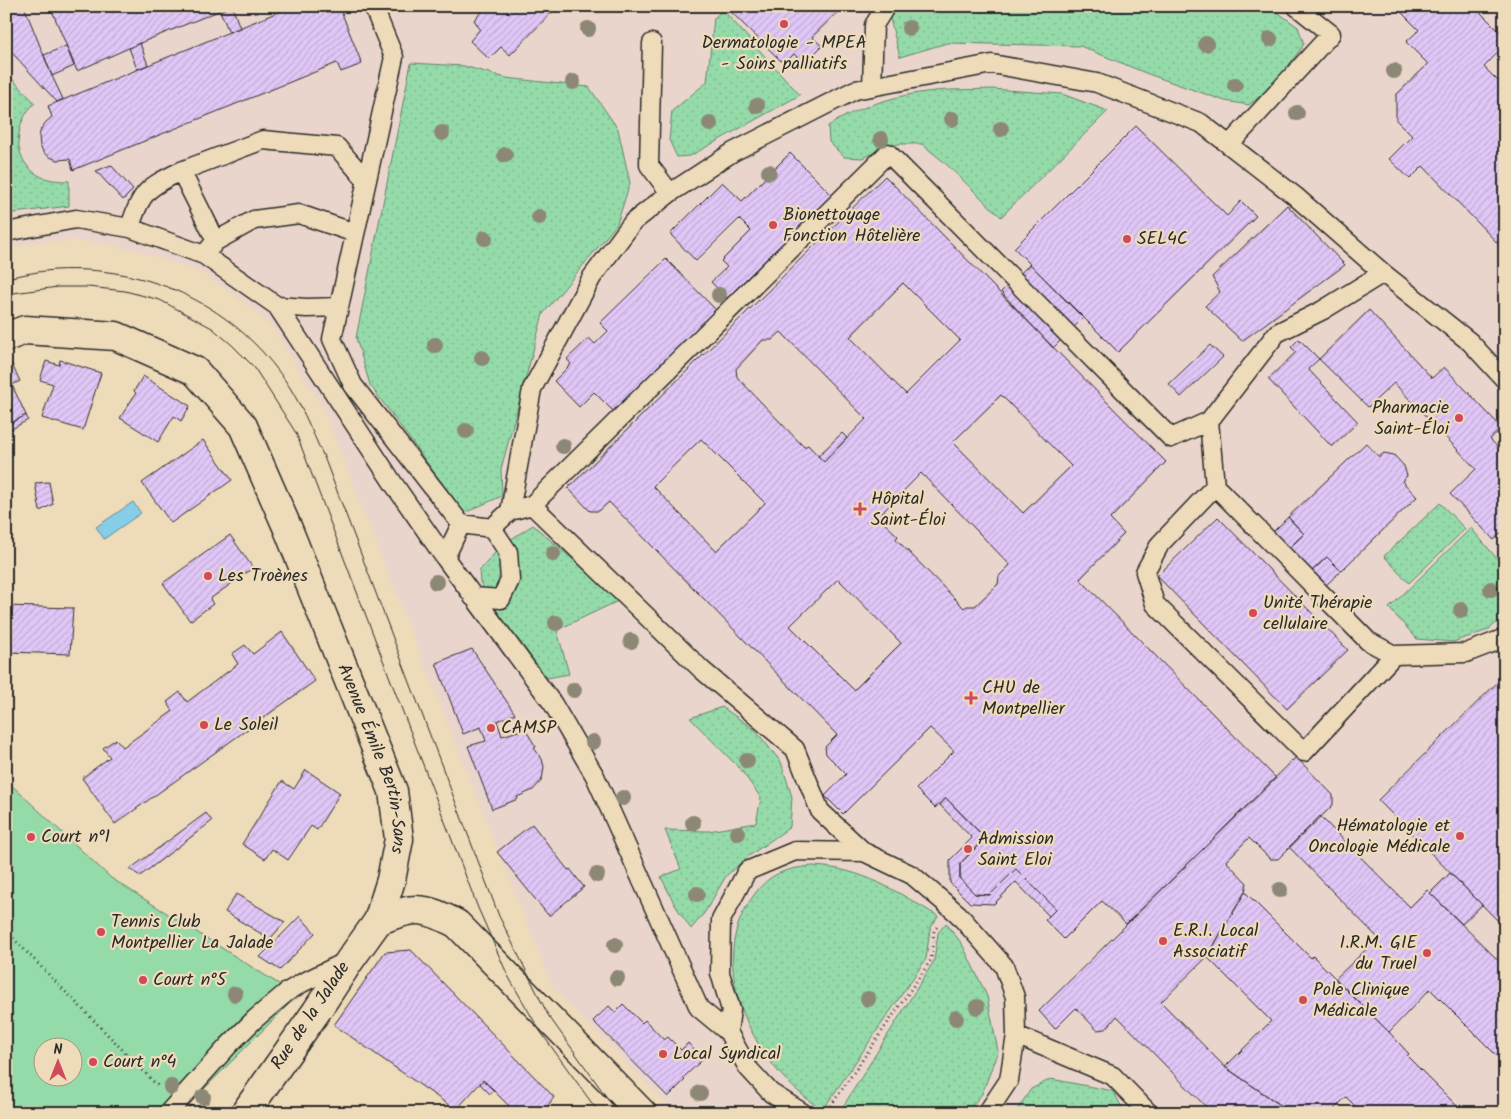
<svg xmlns="http://www.w3.org/2000/svg" width="1511" height="1119" viewBox="0 0 1511 1119" font-family="Kalam,sans-serif">
<defs>
<pattern id="grass-dots" width="8" height="8" patternUnits="userSpaceOnUse" patternTransform="scale(1.25)"><rect width="8" height="8" fill="#95dba9"/><path d="M2 2h.1M6 6h.1" fill="none" stroke="#81bc92" stroke-width="1.8" stroke-linecap="round"/></pattern>
<pattern id="building-hatch" width="6" height="6" patternUnits="userSpaceOnUse" patternTransform="scale(1.25)"><rect width="6" height="6" fill="#e1c7f7"/><path d="M-1 1l2-2M0 6l6-6M5 7l2-2" fill="none" stroke="#c1abd4"/></pattern>
</defs>
<rect width="100%" height="100%" fill="#eedbb9"/>
<filter id="ink" filterUnits="userSpaceOnUse"><feTurbulence type="fractalNoise" baseFrequency=".02" numOctaves="2"/><feDisplacementMap in="SourceGraphic" scale="10" xChannelSelector="R" yChannelSelector="G"/><feConvolveMatrix kernelMatrix="1 2 1 2 8 2 1 2 1" color-interpolation-filters="sRGB"/></filter>
<g filter="url(#ink)">
<!-- built -->
<path fill="#ead5cc" d="M6 6H1505V1113H675L553 989 322 407 274 330 258 313 231 292 198 271 134 250 86 241 38 242 6 248Z"/>
<!-- grass -->
<path fill="url(#grass-dots)" stroke="#60836a" d="M890 6H1163L1194 8 1246 6 1273 9 1298 27 1304 44 1277 83 1249 105 1225 101 1148 74 1080 46 947 43 900 57 888 11Z
M723 10 800 95 690 156 677 157 669 140 672 111 707 82 714 18Z
M411 63 464 66 506 78 589 87 618 129 630 183 617 224 543 314 501 469 502 496 464 513 370 385 356 338Z
M6 72 35 103C14 122 11 159 38 175 47 180 58 181 69 181V206L6 214Z
M992 89 1062 94 1108 111 1001 217 945 163 922 144H898L862 158 844 157 829 142 828 126C856 108 892 96 926 92 948 89 970 90 992 89Z
M1440 503 1465 529 1409 583 1384 556Z
M533 525 620 600 557 630 569 674 547 678 492 604 480 582 479 571 502 545Z
M1471 528 1505 568V616L1488 630 1453 642 1417 639 1389 608Z
M722 707 755 730 781 762 792 797 790 827 746 858 726 876 705 912 691 929 675 905 661 877 681 869 665 830 708 831 756 823 761 798 741 770 690 718Z
M813 866C863 868 897 892 938 916L930 929 926 959 822 1111C809 1100 795 1090 784 1078 743 1034 713 959 748 904 766 875 780 869 813 866Z
M946 923 962 944 987 996 998 1051 982 1094 966 1113H839L934 961 938 933Z
M1051 1079 1113 1091 1125 1113H1015L1031 1089Z"/>
<!-- pitch -->
<path fill="#95dba9" stroke="#60836a" fill-rule="evenodd" d="M6 780 111 878 282 986 294 999 180 1113H6ZM42 1046H72V1076H42Z"/>
<!-- water -->
<path fill="#86cde7" stroke="#628c9c" d="M133 502 141 513 104 539 96 527Z"/>
<!-- building -->
<path fill="url(#building-hatch)" stroke="#2b2b2b" fill-rule="evenodd" d="M6 6H24L52 76 63 99 57 102 6 46Z
M50 6H231L140 43 77 71Z
M232 6 240 28 229 32 220 11Z
M293 6H339L362 64 341 72 337 63 73 170 70 159 57 160 50 157 44 153 40 146 39 136 41 129 46 122 52 117 48 106Z
M487 6H558L510 55 501 47 489 59 470 41 480 29 474 20Z
M725 6H800L805 11 811 6H844L812 37 822 46 804 64 794 54 784 64Z
M1395 6H1474L1505 37V45L1484 67 1505 88V251L1423 166 1410 179 1389 159 1412 136 1396 120V95L1428 64 1406 42 1419 30Z
M140 43 148 65 137 69 129 48Z
M66 46 74 66 52 76 44 55Z
M1136 126 1227 216 1241 201 1256 216 1118 352 1014 248Z
M790 153 832 195 727 298 711 282 727 267 721 261 751 231 739 219 696 261 670 234 722 182 742 201Z
M111 165 133 190 123 200 96 171Z
M885 176 1166 462 1110 519 1124 534 1080 579 1276 778 1126 924 1102 901 1064 939 1045 920 1056 909 1016 869 990 895 975 894 960 879V864L985 838 946 798 935 808 916 789 954 751 930 728 843 814 825 796 846 774 826 754 825 747 837 735 609 502 599 511H590L568 488ZM903 283 960 340 906 394 850 337ZM781 332 866 419 824 462 808 445 804 447 737 377 736 369 763 340H772ZM1001 395 1071 466 1023 513 953 442ZM701 439 765 503 716 551 653 486ZM921 473 1010 565 999 576 998 584 975 606H967L964 608 896 539 898 536 878 517ZM838 579 901 643 854 690 790 626Z
M1287 205 1345 265 1242 341 1205 306 1220 292 1212 277Z
M666 259 716 310 613 411 594 392 579 407 554 381 571 364 567 359 589 338 595 344 608 331 600 323Z
M1030 264 1083 318 1053 348 1001 292Z
M1369 310 1432 378 1444 367 1502 428 1490 439 1505 455V529L1494 540 1450 494 1476 469 1394 383 1368 407 1319 359Z
M1299 339 1319 359 1308 369 1358 422 1332 447 1268 379 1296 352 1291 347Z
M1210 345 1223 357 1181 397 1169 384Z
M60 360 101 373 83 430 42 418 53 384 40 380 46 361 59 365Z
M11 363 20 381 12 385 26 415 6 426V365Z
M143 376 190 406 181 421 174 416 158 442 120 418 136 393 134 391Z
M26 415 28 420 6 432V426Z
M842 433 847 438 824 462 818 456Z
M203 440 232 480 171 523 142 483Z
M1366 443 1379 457 1384 453 1394 455 1404 466 1407 476 1402 481 1417 497 1341 571 1327 557 1312 571 1289 548 1304 534 1288 517Z
M49 482 53 504 40 511 35 483Z
M1218 517 1348 650 1287 709 1157 576Z
M1288 517 1304 534 1289 548 1273 532Z
M230 535 253 568 210 599 213 604 190 621 163 583Z
M1327 557 1341 571 1325 586 1312 571Z
M6 606 73 608 70 654 6 652Z
M282 632 315 681 115 824 82 778 110 757 103 748 116 739 123 747 173 711 167 702 180 692 187 702 238 664 232 654 245 645 253 654Z
M472 649 515 714 497 721 502 736 525 729 536 747 534 748 542 759 544 767 542 780 533 790 517 797 518 799 492 809 468 746 486 741 481 727 463 734 436 663Z
M1505 675V928L1378 800Z
M1296 757 1333 795V805L1278 859H1270L1249 838 1226 861 1247 883 1245 892 1207 957 1161 1002 1225 1067 1292 1113H1212L1117 1016 1106 1029 1097 1030 1076 1008 1055 1029 1039 1011Z
M306 770 340 793 317 830 311 826 288 860 272 849 265 859 242 844 282 781 294 789Z
M946 798 985 838 960 864V879L975 894 990 895 1016 869 1056 909 1049 916 1016 882 994 904 970 903 950 883V860L972 838 940 805Z
M206 813 212 821 140 876 130 869Z
M1320 816 1410 907 1427 890 1505 967V1064L1430 989 1389 1032 1335 979 1378 938 1289 847Z
M532 824 568 870 570 869 584 887 550 915H548L497 852Z
M1450 873 1482 905 1462 924 1430 893Z
M1245 892 1311 958 1313 956 1389 1032 1409 1054 1407 1056 1464 1113H1362L1346 1097 1330 1113H1292L1225 1067 1271 1021 1207 957Z
M236 894 285 922 270 939 225 912Z
M300 916 315 933 280 970 260 957Z
M411 950 554 1097 543 1113H516L483 1080 456 1110 334 1025 385 952Z
M623 1004 642 1023 645 1020 664 1040 668 1037 681 1050 688 1043 703 1059 683 1078 685 1080 668 1097 593 1021 609 1006 615 1012Z
M483 1080 494 1090 490 1094 480 1084Z
M191 1105 200 1113H184Z"/>
<g fill="none" stroke-linecap="round" stroke-linejoin="round">
<!-- lane casing -->
<g stroke="#2b2b2b" stroke-width="21">
<path id="lane" d="M373 6 394 57 332 339 353 385 461 524
M652 43 649 165 670 193
M872 87 874 25 886 6
M1229 145 1331 34 1296 6
M130 228C140 192 148 187 181 171
M6 232 76 219 130 228 204 255 277 306 393 483 445 558
M216 241 181 171 263 140 337 147 366 180
M209 249 216 241 254 220 299 214 355 233
M1383 273 1323 310 1277 333 1209 421 1215 486 1160 544 1145 572 1155 604 1304 752 1394 655 1466 653 1505 638
M277 306 307 308 339 307
M1215 486 1368 641 1394 655
M532 505 702 670 795 749 820 811 864 852
M510 511 532 505 888 153 1171 438 1209 421
M473 597 501 599 510 580 508 552 492 528
M728 1032 731 1010 720 973 721 920 747 871 795 851 864 852 912 875 958 914 1004 966 1015 997 1016 1035 1009 1080 987 1113
M1016 1035 1113 1076 1149 1113
M168 1113 228 1046 255 1019 287 992 302 983 347 961
M803 1113 771 1093 748 1068 728 1032 699 1008 595 776 553 704 445 558 461 524 492 528 510 511 532 389 592 277 633 222 670 193 733 152 855 90 992 64 1097 83 1201 123 1295 196 1383 273 1470 342 1505 380"/>
</g>
<!-- street casing -->
<g stroke="#2b2b2b" stroke-width="31">
<g id="street">
<path id="s1" d="M6 337 25 330 116 336 195 371 243 426 288 529 393 791 399 839 391 880 378 921 350 960 316 1012 245 1113"/>
<path d="M378 921C414 906 423 906 457 924L642 1113"/>
</g>
</g>
<!-- path -->
<path stroke="#2b2b2b" stroke-width="3" stroke-dasharray="1 4" stroke-linecap="butt" d="M6 931 159 1087
M828 1110 931 960 934 931 937 927"/>
<!-- lane -->
<use href="#lane" stroke="#eedbb9" stroke-width="18"/>
<!-- street -->
<use href="#street" stroke="#eedbb9" stroke-width="28"/>
<!-- tram -->
<path stroke="#2b2b2b" stroke-width="1" d="M6 278C22 275 39 271 55 270 145 265 229 302 282 376 300 400 311 430 324 457L499 916 548 1015 618 1113
M6 294 58 287H88L125 291 160 300 212 328 232 345 254 367 296 433 478 908 508 976 540 1031 599 1113"/>
</g>
<!-- trees -->
<g fill="#8c8875">
<circle cx="909" cy="28" r="8"/>
<circle cx="588" cy="29" r="8"/>
<circle cx="1270" cy="39" r="8"/>
<circle cx="1206" cy="44" r="8"/>
<circle cx="1394" cy="71" r="8"/>
<circle cx="573" cy="82" r="8"/>
<circle cx="1235" cy="85" r="8"/>
<circle cx="757" cy="106" r="8"/>
<circle cx="1297" cy="113" r="8"/>
<circle cx="952" cy="119" r="8"/>
<circle cx="710" cy="124" r="8"/>
<circle cx="1001" cy="129" r="8"/>
<circle cx="442" cy="133" r="8"/>
<circle cx="881" cy="139" r="8"/>
<circle cx="505" cy="155" r="8"/>
<circle cx="769" cy="172" r="8"/>
<circle cx="539" cy="217" r="8"/>
<circle cx="485" cy="238" r="8"/>
<circle cx="719" cy="295" r="8"/>
<circle cx="435" cy="345" r="8"/>
<circle cx="482" cy="358" r="8"/>
<circle cx="466" cy="431" r="8"/>
<circle cx="563" cy="446" r="8"/>
<circle cx="553" cy="554" r="8"/>
<circle cx="436" cy="582" r="8"/>
<circle cx="1491" cy="589" r="8"/>
<circle cx="1461" cy="610" r="8"/>
<circle cx="556" cy="623" r="8"/>
<circle cx="631" cy="641" r="8"/>
<circle cx="574" cy="690" r="8"/>
<circle cx="593" cy="742" r="8"/>
<circle cx="747" cy="761" r="8"/>
<circle cx="623" cy="798" r="8"/>
<circle cx="693" cy="823" r="8"/>
<circle cx="738" cy="833" r="8"/>
<circle cx="597" cy="875" r="8"/>
<circle cx="1280" cy="890" r="8"/>
<circle cx="697" cy="894" r="8"/>
<circle cx="615" cy="945" r="8"/>
<circle cx="617" cy="978" r="8"/>
<circle cx="235" cy="994" r="8"/>
<circle cx="868" cy="999" r="8"/>
<circle cx="977" cy="1007" r="8"/>
<circle cx="956" cy="1018" r="8"/>
<circle cx="171" cy="1087" r="8"/>
<circle cx="700" cy="1093" r="8"/>
<circle cx="203" cy="1097" r="8"/>
</g>
</g>
<!-- markers -->
<g fill="#d1495b" stroke="#eedbb9" stroke-width="2">
<circle cx="784" cy="24" r="5"/>
<circle cx="773" cy="225" r="5"/>
<circle cx="1127" cy="239" r="5"/>
<circle cx="1459" cy="418" r="5"/>
<path d="M857.5 501.5h5v5h5v5h-5v5h-5v-5h-5v-5h5z"/>
<circle cx="208" cy="576" r="5"/>
<circle cx="1253" cy="613" r="5"/>
<path d="M968.5 690.5h5v5h5v5h-5v5h-5v-5h-5v-5h5z"/>
<circle cx="204" cy="725" r="5"/>
<circle cx="491" cy="728" r="5"/>
<circle cx="1460" cy="836" r="5"/>
<circle cx="31" cy="837" r="5"/>
<circle cx="968" cy="849" r="5"/>
<circle cx="101" cy="932" r="5"/>
<circle cx="1163" cy="941" r="5"/>
<circle cx="1427" cy="953" r="5"/>
<circle cx="143" cy="980" r="5"/>
<circle cx="1303" cy="1000" r="5"/>
<circle cx="663" cy="1054" r="5"/>
<circle cx="93" cy="1062" r="5"/>
</g>
<g text-anchor="middle" dominant-baseline="central" stroke-width="4.5" stroke-linejoin="round" paint-order="stroke">
<!-- poi labels -->
<g font-size="18" fill="#2b2b2b" stroke="#eedbb9" text-anchor="start">
<text x="784" y="43" text-anchor="middle">Dermatologie - MPEA<tspan x="784" dy="21">- Soins palliatifs</tspan></text>
<text x="783" y="215">Bionettoyage<tspan x="783" dy="21">Fonction Hôtelière</tspan></text>
<text x="1137" y="239">SEL4C</text>
<text x="1449" y="408" text-anchor="end">Pharmacie<tspan x="1449" dy="21">Saint-Éloi</tspan></text>
<text x="871" y="499">Hôpital<tspan x="871" dy="21">Saint-Éloi</tspan></text>
<text x="218" y="576">Les Troènes</text>
<text x="1263" y="603">Unité Thérapie<tspan x="1263" dy="21">cellulaire</tspan></text>
<text x="982" y="688">CHU de<tspan x="982" dy="21">Montpellier</tspan></text>
<text x="214" y="725">Le Soleil</text>
<text x="501" y="728">CAMSP</text>
<text x="1450" y="826" text-anchor="end">Hématologie et<tspan x="1450" dy="21">Oncologie Médicale</tspan></text>
<text x="41" y="837">Court n°1</text>
<text x="978" y="839">Admission<tspan x="978" dy="21">Saint Eloi</tspan></text>
<text x="111" y="922">Tennis Club<tspan x="111" dy="21">Montpellier La Jalade</tspan></text>
<text x="1173" y="931">E.R.I. Local<tspan x="1173" dy="21">Associatif</tspan></text>
<text x="1417" y="943" text-anchor="end">I.R.M. GIE<tspan x="1417" dy="21">du Truel</tspan></text>
<text x="153" y="980">Court n°5</text>
<text x="1313" y="990">Pole Clinique<tspan x="1313" dy="21">Médicale</tspan></text>
<text x="673" y="1054">Local Syndical</text>
<text x="103" y="1062">Court n°4</text>
</g>
<!-- street labels -->
<g font-size="18" fill="#2b2b2b" stroke="#eedbb9">
<text stroke="none"><textPath href="#s1" startOffset="629">Avenue Émile Bertin-Sans</textPath></text>
<text transform="translate(311 1016) rotate(-56)">Rue de la Jalade</text>
</g>
</g>
<!-- margin -->
<rect width="1511" height="1119" fill="none" stroke="#eedbb9" stroke-width="25"/>
<rect x="12" y="12" width="1486" height="1094" fill="none" stroke="#2b2b2b" stroke-width="2" filter="url(#ink)"/>
<!-- north arrow -->
<g transform="translate(58 1062)"><circle r="24" fill="#eedbb9" stroke="#a09580"/>
<path d="M0-4L9 19L0 12L-9 19Z" fill="#d1495b"/>
<text y="-8" font-size="14" font-weight="bold" text-anchor="middle" fill="#2b2b2b">N</text>
</g>
</svg>
